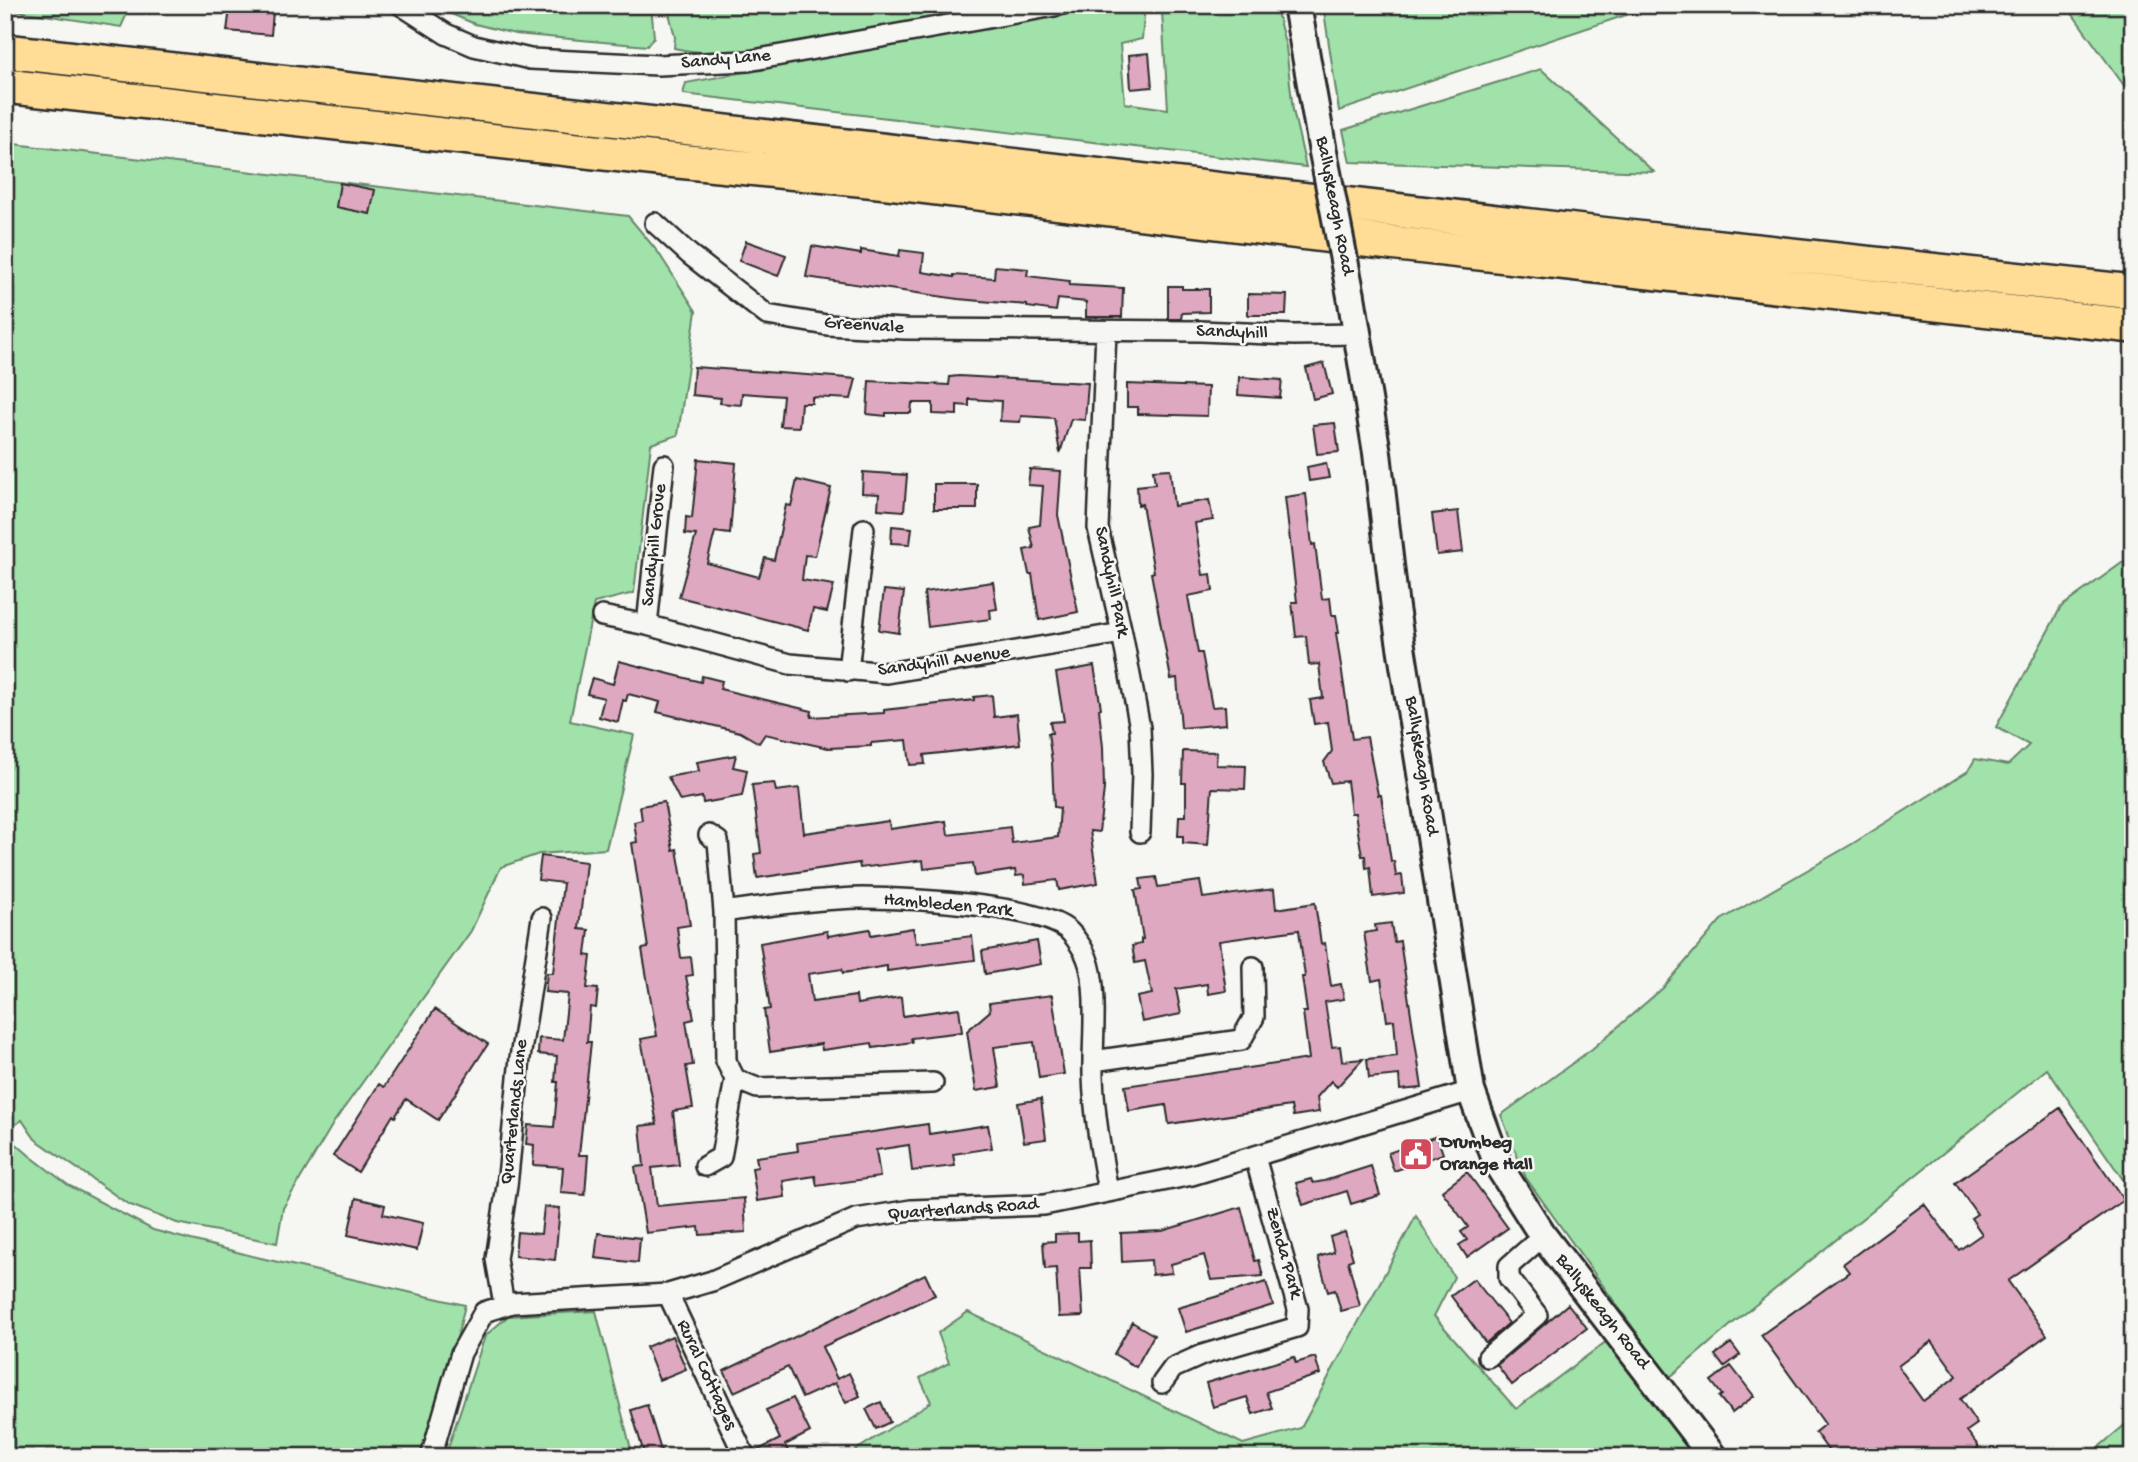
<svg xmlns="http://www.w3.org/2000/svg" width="2138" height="1462" viewBox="0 0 2138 1462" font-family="'Gochi Hand',sans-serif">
<rect width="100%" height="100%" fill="#f6f6f2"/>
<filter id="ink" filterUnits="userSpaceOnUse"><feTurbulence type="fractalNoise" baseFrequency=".0143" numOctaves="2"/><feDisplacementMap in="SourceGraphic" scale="14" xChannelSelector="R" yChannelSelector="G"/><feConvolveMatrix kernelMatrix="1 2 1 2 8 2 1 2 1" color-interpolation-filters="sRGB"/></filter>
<g filter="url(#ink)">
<!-- green -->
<path fill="#a1e1aa" stroke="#66866a" stroke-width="2" fill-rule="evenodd" d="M5 5H131L121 27 5 9Z
M430 5H651L654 37 647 46 515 34 475 24Z
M667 5H1009C956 15 903 25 850 35 797 44 727 61 674 48L675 37Z
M1105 5H1275L1286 47 1293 110 1306 167 683 94 686 83ZM1145 6 1150 12H1162L1168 109 1125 103 1120 44 1142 39Z
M1323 5H1656L1339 111Z
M2066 5H2133V98Z
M1541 69 1654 172 1350 162 1343 130Z
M5 143 628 216 658 252 696 311 678 435 651 444 634 593 594 603 570 721 634 735 606 849 539 854 501 867 471 931 334 1122 283 1208 277 1243 177 1223 128 1204 35 1139 22 1120 5 1132Z
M2133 555V1194L2047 1069 1732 1324 1669 1378 1526 1178 1501 1115 1592 1049 1663 988 1721 920 1852 844 1968 771 1975 759 2008 765 2029 745 1996 727 2061 607Z
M5 1134 30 1156 68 1185 153 1230 252 1256 465 1305 446 1383 423 1457H5Z
M1416 1216 1454 1277 1434 1316 1516 1409 1607 1341 1689 1446 1683 1457H860L856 1450 931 1402 920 1378 949 1363 938 1333 968 1312 1243 1444 1301 1428Z
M596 1311 633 1457H445L485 1336 508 1316Z
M2133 1418V1457H2087Z"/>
<!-- building -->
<path fill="#dea8c0" stroke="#2b2b2b" stroke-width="2" fill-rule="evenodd" d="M230 8 273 12 271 35 227 31Z
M1149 53 1152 87 1131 89 1129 55Z
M340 183 375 190 370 214 336 207Z
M746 241 786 255 778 276 739 261Z
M812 246 861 254V250L899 256 900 250 924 253 922 272 954 277V275L994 278 995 266 1028 269 1027 276 1070 281 1069 285 1123 288 1122 317H1086V302L1058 299 1056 311 1027 307V305L958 299 806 277Z
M1168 286H1182V289H1209V312L1182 313 1181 319H1168Z
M1248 294 1287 295 1286 315H1248Z
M1324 363 1332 394 1313 399 1306 368Z
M694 367 835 377 856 379 851 399 812 397V403H801L799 427 780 426 783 396 742 393 741 405 720 403 721 398 692 395Z
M959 376 1088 383 1085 420 1071 419 1060 453 1054 418 1021 416 1020 422 1000 421 1001 401 969 399V406L957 405V415L933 414V403H912L911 413H886V416L867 414 869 381 949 385 950 377Z
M1239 377 1282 380 1280 398 1238 395Z
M1127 384 1208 387 1207 416 1138 414V407H1127Z
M1335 423 1339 452 1317 454 1313 425Z
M698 459 736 463 730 534 715 532 707 563 759 577 765 558 774 560 786 505 791 506 797 480 831 488 815 556 805 555 802 580 834 585 827 612 813 609 808 630 679 597 696 535 685 534 686 517 692 518Z
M1326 463 1329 478 1309 481 1307 467Z
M1030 469 1061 471 1058 515 1078 612 1039 620 1032 574H1029L1024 550 1034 548 1029 527 1040 525 1043 486 1028 485Z
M1170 469 1174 506 1209 500 1213 520 1195 523 1203 575 1211 574 1213 591 1188 596 1198 653H1202L1212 707 1225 706 1226 724 1181 728 1177 678 1171 679 1151 573 1154 572 1142 504 1138 505 1137 486 1155 484 1153 470Z
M863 472 907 475 904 511 878 509 879 494 862 493Z
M934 484H977V509H934Z
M1306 494 1312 545 1315 544 1322 599 1330 598 1332 615H1336L1339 633H1336L1352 739 1367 737 1378 795H1381L1391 861H1394L1396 876 1402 875 1404 893 1373 897 1370 867 1366 868 1365 856H1362L1355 813H1351L1347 781 1331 783 1324 762 1332 751 1328 722 1314 724 1310 700 1323 698 1319 664 1309 665 1306 636 1296 637 1292 602H1297L1285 497Z
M1458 511 1463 552 1437 555 1432 514Z
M892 526 912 528 910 544 891 543Z
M993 582 997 609 990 610 991 619 928 627 924 592Z
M884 590 904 592 899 633 879 630Z
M619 661 701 682 702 676 722 681 720 689 812 711 811 717 884 713V710L974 700V697L992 695 994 717 1017 714 1020 744 924 755 925 764 910 765 907 740 871 743V746L828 748 765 734 759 743 740 732 657 712 660 702 628 694 626 701 623 700 618 722 599 717 604 698 587 694 592 678 613 684Z
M1094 666 1101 708 1099 709 1103 747 1104 789 1099 832 1090 831 1098 883 1059 890 1057 880 1025 884 1024 875 1016 876 1015 870 975 876 973 863 924 869 923 860 860 868 859 863 757 878 754 854 761 853 752 785 774 783 776 791 799 788 804 833 889 821 890 829 946 821 948 835 1010 827 1012 843 1058 837 1060 808 1054 807 1052 762 1048 733H1052L1050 722 1064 721 1056 673Z
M1183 751 1217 752 1216 765 1246 766 1245 789 1212 788 1208 845 1183 843V836H1178L1179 816H1186V783H1182Z
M736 755 733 767 747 770 742 796 703 803 702 797 680 801 668 777 699 771 697 762Z
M664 802 673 850 677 849 690 925 677 927 681 958 691 957 693 975 686 976 694 1019 686 1021 693 1065 686 1066 693 1108 673 1111 679 1165 652 1168 657 1206 744 1198 746 1232 700 1235 699 1227 646 1233 635 1167 644 1166 640 1126 657 1124 641 1039 657 1036 642 949 648 948 632 843 637 842 634 822 642 820 640 806Z
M541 856 586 862 579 929 589 930 586 955 591 956 587 988 598 989 596 1008 590 1007 587 1042H591L579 1155H588L585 1195 561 1193 563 1167 533 1165 534 1145 526 1144 528 1125 554 1127 558 1082H555L557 1056 538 1054 539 1038 563 1040 568 994 545 992 547 973H553L563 883 538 880Z
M1156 877 1158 887 1200 881 1203 898 1274 889 1276 909 1315 903 1321 944 1325 943 1331 986 1341 984 1344 999 1325 1002 1332 1047 1340 1046 1342 1061 1363 1059 1337 1087 1331 1081 1317 1097 1319 1112 1293 1116 1291 1106 1169 1124 1166 1105 1129 1111 1125 1086 1309 1059 1303 1012H1307L1302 977H1305L1299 930 1219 941 1226 991 1208 994 1207 984 1176 989 1181 1014 1142 1022 1137 997 1152 994 1145 961 1135 963 1132 946 1141 944V939H1143L1135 890 1142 889 1140 879Z
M1391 923 1394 942 1400 941 1422 1088 1400 1090 1399 1075 1369 1078 1367 1059 1397 1056 1394 1020 1387 1021 1381 979 1372 981 1364 933 1376 931 1375 925Z
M913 928 916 943 972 936 975 960 887 971V966L843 973 842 969 808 974 812 1002 856 996 857 1004 901 997 903 1016 959 1008 962 1032 911 1038 912 1042 873 1048 872 1043 822 1050 821 1044 770 1052 764 1010 770 1009 760 943 827 931 828 936 870 929 871 935Z
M1037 941 1041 964 985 974 982 951Z
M1052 995 1064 1074 1039 1078 1034 1042 994 1047 1000 1087 976 1091 967 1031 990 1011 989 1003Z
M435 1009 488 1044 438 1120 406 1099 395 1117 393 1115 358 1172 333 1156 379 1084 384 1087Z
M1041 1099 1046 1139 1024 1142 1018 1103Z
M2060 1108 2124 1200 2008 1281 2047 1335 1960 1399 1977 1424 1967 1431 1979 1447 1966 1457H1833L1815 1432 1825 1424 1761 1335 1849 1272 1843 1264 1924 1204 1959 1250 1982 1234 1971 1218 1977 1214 1955 1183ZM1932 1341 1957 1376 1923 1401 1898 1366Z
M928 1124 929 1134 988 1125 992 1148 953 1154 955 1166 912 1171 909 1145 876 1150 880 1177 817 1186 815 1176 783 1181 785 1197 757 1201 752 1168 758 1167 756 1157 798 1151 797 1143Z
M1437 1136 1443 1154 1394 1171 1388 1153Z
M1371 1166 1380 1195 1351 1204 1347 1191 1303 1205 1296 1183 1311 1179 1313 1183 1324 1181Z
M1467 1172 1508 1228 1467 1257 1459 1245 1467 1240 1461 1232 1468 1227 1442 1191Z
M356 1198 385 1205 383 1214 423 1223 417 1250 348 1235Z
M544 1207 560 1208 555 1260 515 1256 517 1232 541 1234Z
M1241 1207 1255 1261 1259 1260 1263 1276 1211 1280 1204 1255 1171 1264 1172 1273 1152 1275 1151 1260 1122 1262 1121 1233 1162 1231Z
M1345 1232 1353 1259 1348 1261 1360 1306 1341 1311 1335 1290 1328 1292 1318 1257 1334 1252 1330 1237Z
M598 1233 640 1238 638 1263 595 1258Z
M1078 1233V1241L1090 1240 1091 1268H1080L1083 1316 1059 1317 1056 1268 1045 1269 1043 1242 1055 1241V1234Z
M925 1274 935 1295 822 1347 837 1379 849 1373 860 1396 846 1403 835 1383 802 1398 788 1367 734 1392 724 1371Z
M1474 1279 1509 1323 1486 1343 1451 1296Z
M1266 1282 1273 1305 1186 1332 1178 1308Z
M1568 1304 1587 1328 1512 1385 1497 1365Z
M1132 1322 1154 1335 1136 1367 1114 1354Z
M672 1336 686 1369 659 1380 646 1347Z
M1731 1343 1740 1355 1724 1367 1715 1355Z
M1294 1357 1296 1363 1315 1357 1320 1374 1266 1392 1272 1408 1253 1414 1247 1397 1213 1407 1206 1383Z
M1731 1366 1754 1396 1732 1413 1719 1397 1722 1395 1711 1381Z
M793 1398 810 1432 785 1445 791 1457H757L756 1451 780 1439 766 1410Z
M881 1402 890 1422 876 1429 866 1409Z
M647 1405 663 1457H645L631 1410Z"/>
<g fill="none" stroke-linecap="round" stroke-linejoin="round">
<!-- street casing -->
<g stroke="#2b2b2b" stroke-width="24">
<path id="street" d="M401 5 446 34 474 46 530 59 658 65 748 61 1060 5
M655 223 689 254 767 315 827 325 905 329 1200 331 1294 335 1358 334
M1106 331 1098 528 1122 633 1140 728 1142 774 1140 832
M602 616 647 625 790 664 887 673 1122 633
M647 625 664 465
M848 671 864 529
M709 835 718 841 724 912
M1093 1061 1241 1040 1254 1017 1253 967
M933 1083 757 1088 735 1079 726 1061 724 912C769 905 816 899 862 898 902 898 1043 904 1070 932 1076 938 1084 950 1087 958 1099 987 1092 1043 1093 1075 1094 1114 1101 1153 1108 1191
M705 1166 721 1157 735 1079
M668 1294 745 1457
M504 1305 496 1259 507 1186 520 1058 542 918
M1488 1357 1537 1315 1509 1278V1266L1543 1236
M1162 1383 1173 1368 1202 1355 1297 1327 1298 1309 1255 1157
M431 1457 461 1353 484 1312 512 1303 668 1294 712 1281 856 1219 911 1210 1044 1205 1192 1175 1471 1091"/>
</g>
<!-- secondary casing -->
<g stroke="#2b2b2b" stroke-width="32">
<path id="secondary" d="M1297 5 1323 152
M1351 296 1377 453 1395 608 1471 1091 1498 1165 1543 1236 1713 1457"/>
</g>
<!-- highway casing -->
<g stroke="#2b2b2b" stroke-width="38">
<path id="highway" d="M5 51 709 130 1609 235 2133 292
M5 86 658 159 888 182 1398 244 2133 326"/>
</g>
<!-- street -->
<use href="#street" stroke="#f6f6f2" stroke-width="19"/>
<!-- secondary -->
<use href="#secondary" stroke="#f6f6f2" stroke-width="26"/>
<!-- highway -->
<use href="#highway" stroke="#ffdd96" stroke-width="33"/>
<!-- secondary-bridge casing -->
<g stroke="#2b2b2b" stroke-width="32" stroke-linecap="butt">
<path id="secondary-bridge" d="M1323 152 1351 296"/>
</g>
<!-- secondary-bridge -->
<use href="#secondary-bridge" stroke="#f6f6f2" stroke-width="26"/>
</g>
</g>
<!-- icons -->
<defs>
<g id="civic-square" transform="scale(1.75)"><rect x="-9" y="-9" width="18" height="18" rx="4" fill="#d1495b" stroke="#f6f6f2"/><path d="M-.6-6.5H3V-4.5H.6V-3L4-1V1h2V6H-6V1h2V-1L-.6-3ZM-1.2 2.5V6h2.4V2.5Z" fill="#fff"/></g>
</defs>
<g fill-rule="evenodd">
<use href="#civic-square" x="1416" y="1154"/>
</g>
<g text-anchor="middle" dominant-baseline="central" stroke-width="5" stroke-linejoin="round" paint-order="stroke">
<!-- street labels -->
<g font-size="19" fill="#2b2b2b" stroke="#f6f6f2">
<text transform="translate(726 60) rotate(-5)">Sandy Lane</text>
<text transform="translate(1334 206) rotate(79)">Ballyskeagh Road</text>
<text transform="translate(864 326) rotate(4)">Greenvale</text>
<text transform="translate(1232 333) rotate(2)">Sandyhill</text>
<text transform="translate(655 545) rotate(-84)">Sandyhill Grove</text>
<text transform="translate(1111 582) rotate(78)">Sandyhill Park</text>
<text transform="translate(944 662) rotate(-8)">Sandyhill Avenue</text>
<text transform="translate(1421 766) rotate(81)">Ballyskeagh Road</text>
<text transform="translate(948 906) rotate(5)">Hambleden Park</text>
<text transform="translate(515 1112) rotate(-84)">Quarterlands Lane</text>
<text transform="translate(963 1210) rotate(-4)">Quarterlands Road</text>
<text transform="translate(1283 1253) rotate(74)">Zenda Park</text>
<text transform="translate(1602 1312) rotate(52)">Ballyskeagh Road</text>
<text transform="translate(706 1375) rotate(65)">Rural Cottages</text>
</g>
<!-- poi labels -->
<g font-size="19" font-weight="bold" fill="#2b2b2b" stroke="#f6f6f2" text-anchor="start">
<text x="1440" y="1143">Drumbeg<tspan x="1440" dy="22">Orange Hall</tspan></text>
</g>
</g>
<!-- margin -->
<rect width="2138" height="1462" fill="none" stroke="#f6f6f2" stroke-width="28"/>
<rect x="14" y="14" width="2110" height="1434" fill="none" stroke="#2b2b2b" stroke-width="2.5" filter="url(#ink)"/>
</svg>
